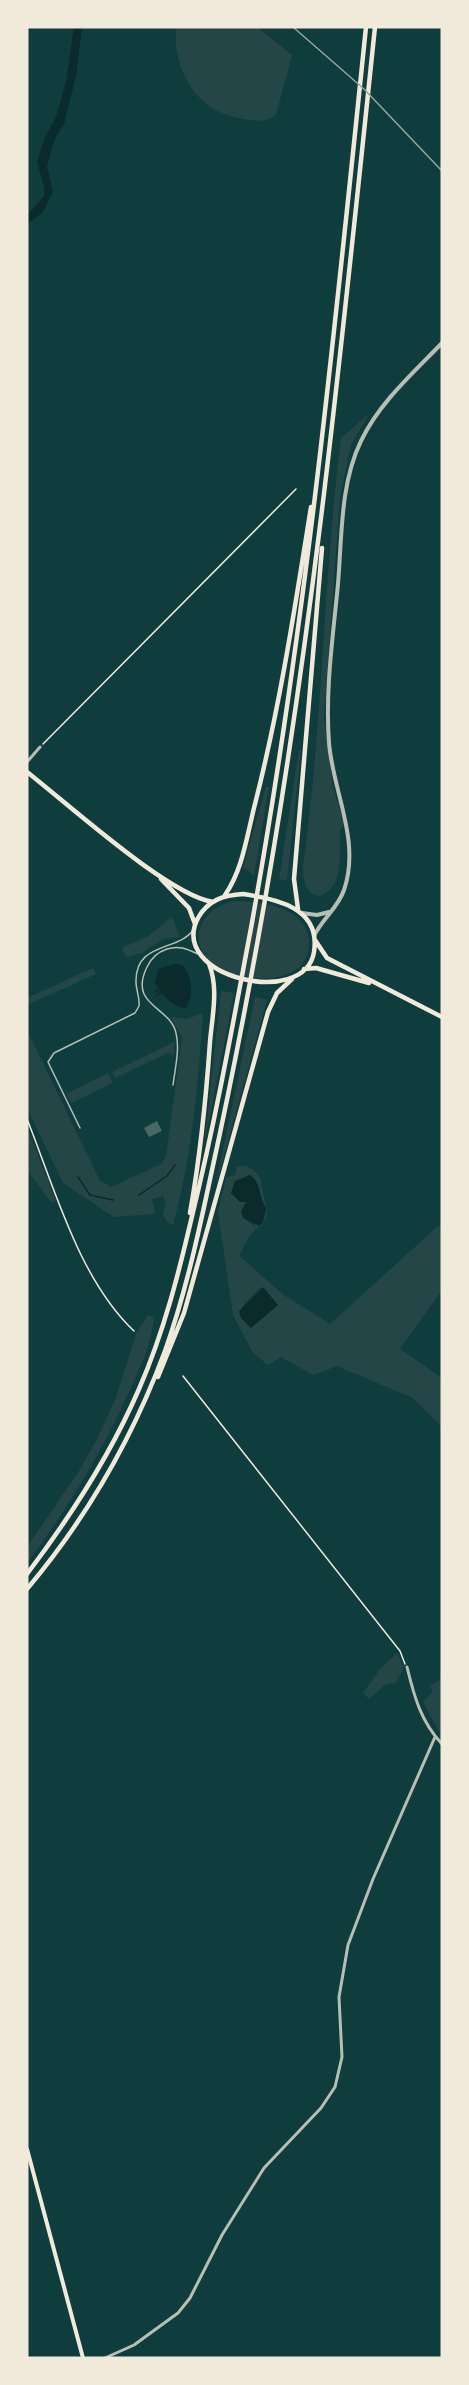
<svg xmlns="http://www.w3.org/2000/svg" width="469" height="2385" viewBox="0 0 469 2385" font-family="Ubuntu,sans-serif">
<rect width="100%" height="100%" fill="#0f3d3e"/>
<!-- green -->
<path fill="#244646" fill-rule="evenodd" d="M176 27H257L292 55 276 115C264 123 253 121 239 118 195 110 173 70 176 27Z
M369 414 351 445 340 497 324 717 332 782 344 824 340 830C340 846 341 862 337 877 333 891 318 904 308 889 303 882 303 873 303 866 323 724 323 580 341 438Z
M299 750H301L287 881 279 879Z
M266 787H269L254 876 243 867Z
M234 901C262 902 305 906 309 940 309 947 309 952 306 958 290 989 227 981 207 958 186 934 208 905 234 901Z
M172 917 180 937 163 939 142 953 126 957 122 948 148 936Z
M93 968 96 974 27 1005V998Z
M221 991 234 993 204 1147Z
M255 997 267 1000 217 1182H216Z
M203 1013C198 1084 192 1157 173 1225L167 1222 163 1214 166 1202 163 1196 152 1199 155 1214 114 1217 63 1183 27 1108V1030L100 1181 111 1187 161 1164 166 1157 182 1038 171 1017 187 1019Z
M175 1038 174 1054 172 1056 170 1052 115 1078 112 1072 174 1042Z
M108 1073 113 1083 71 1103 64 1089 68 1093Z
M27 1127 56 1201 51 1202 27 1170Z
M244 1166 253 1169 260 1178 267 1212 264 1222 250 1235 239 1256 285 1296 330 1324 438 1226 442 1228V1290L400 1349 442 1378V1427L413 1398 337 1366 313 1375 281 1357 268 1365 253 1353 233 1315 218 1212 226 1177 235 1175 237 1167ZM257 1182 261 1201 266 1208 254 1226 245 1219 246 1201 240 1202 231 1193ZM260 1288 278 1305 247 1326 242 1307Z
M148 1315 154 1317C152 1344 139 1370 128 1394 100 1455 67 1510 27 1563V1547L79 1471 98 1437 116 1398 136 1334Z
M397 1653 404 1667 396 1683 386 1684 369 1699 363 1693 380 1669Z
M442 1679V1732L440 1734 423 1702 433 1691 430 1685Z"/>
<!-- water -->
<path fill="#0a2a2b" d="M74 27H82L76 76 64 124 54 141 47 166 53 192 43 212 27 224V215L44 196V187L37 162 45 137 56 117 66 82Z
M174 964 182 965C192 973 194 998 186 1008 173 1008 161 993 155 983L158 969Z
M250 1175C261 1182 259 1198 266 1208L263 1222 259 1226 243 1218 241 1211 246 1202H240L231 1193 235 1181Z
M263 1287 278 1305 251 1328 241 1318 239 1311Z"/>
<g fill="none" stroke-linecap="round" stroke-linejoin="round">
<!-- stream -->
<path stroke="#0a2a2b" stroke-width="1.5" d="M154 992 159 990
M156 996 162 992
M78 1177 90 1195 113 1200
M139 1195 167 1176 175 1165"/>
</g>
<!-- building -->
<path fill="#486865" d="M157 1121 162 1131 149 1137 144 1128Z"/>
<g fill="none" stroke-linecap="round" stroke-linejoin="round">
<!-- path -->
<path stroke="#f1e9da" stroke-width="1.5" d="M43 744 296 489
M27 1119C55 1189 79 1279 134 1331
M183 1376 400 1651 405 1664"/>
<!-- service -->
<path stroke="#b8beb3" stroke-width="1.5" d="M173 1085C175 1069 180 1049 176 1033 170 1006 128 1006 147 967 151 958 158 952 167 949 179 945 187 949 198 954
M80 1128 48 1062 54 1053 135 1013 139 1006C140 998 136 990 136 982 135 941 179 952 194 929"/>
<!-- minor -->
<path stroke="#b8beb3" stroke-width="3" d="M27 762 40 747
M407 1667C414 1696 421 1722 442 1744
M105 2358 134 2345 178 2313 190 2298 222 2235 264 2168 321 2108 335 2087 342 2057 339 1997 348 1945 373 1879 435 1737"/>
<!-- tertiary -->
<path stroke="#b8beb3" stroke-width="4" d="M302 913 317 915 329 912
M314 936C322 919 338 908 344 890 361 841 333 792 329 743 325 690 333 637 338 584 342 537 340 484 361 441 379 403 413 373 442 343"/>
<!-- secondary -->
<path stroke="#f1e9da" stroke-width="4" d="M27 2149 83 2358"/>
<!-- trunk -->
<path stroke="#f1e9da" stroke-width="4.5" d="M27 772C67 803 168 895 213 902
M161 879 189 908 195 924
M243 894C277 899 321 908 314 952 305 1009 167 977 198 918 208 900 224 895 243 894Z
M225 895C243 869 247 835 255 804 280 706 295 607 311 507
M298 909 294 879 322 548
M315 940 327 958 442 1017
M304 969 316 968 369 983
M190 1213C200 1157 206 1099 210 1042 212 1017 219 988 209 964
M158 1377 184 1313 268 1012 277 993 292 979
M27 1574C71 1516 110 1456 139 1389 164 1332 179 1272 193 1212 216 1118 233 1023 251 928 305 630 335 328 366 27
M27 1589C86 1519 133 1437 165 1351 186 1292 199 1231 212 1170 229 1093 244 1016 258 939 313 637 343 332 375 27"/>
<!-- rail -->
<path stroke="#97a49c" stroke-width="1.5" d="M293 27 364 89 442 171"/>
</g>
<!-- border -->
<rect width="469" height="2385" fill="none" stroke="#f1e9da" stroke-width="57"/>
</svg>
